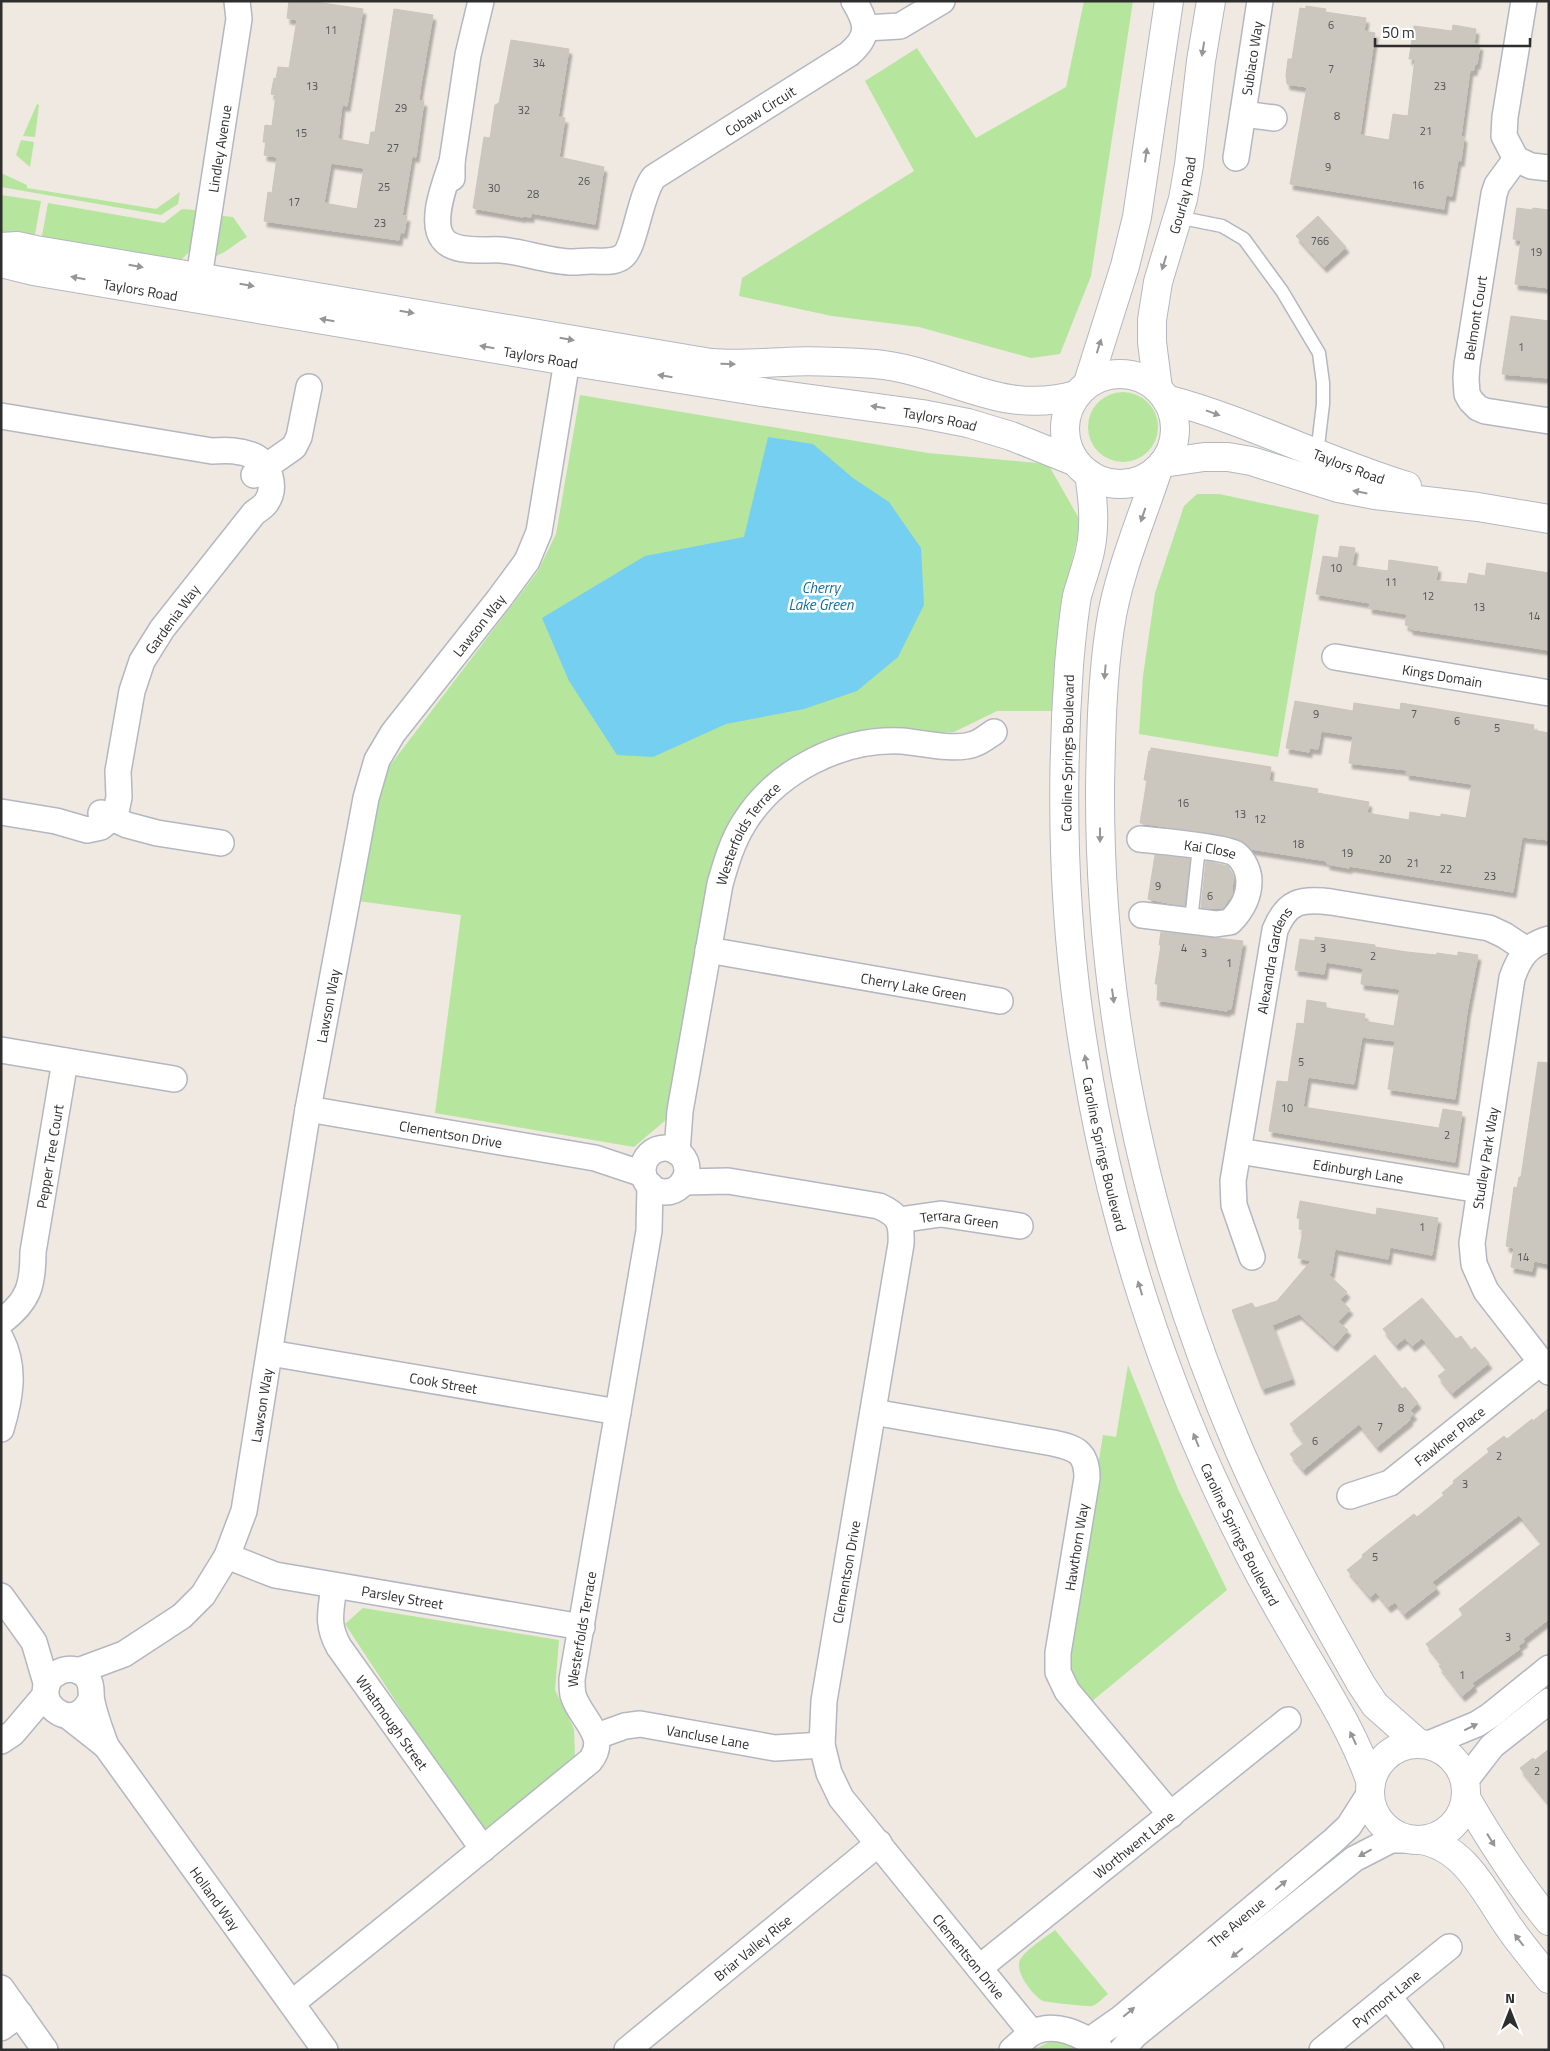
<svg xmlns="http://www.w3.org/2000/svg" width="1550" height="2051" viewBox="0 0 1550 2051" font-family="'Titillium Web',sans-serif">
<defs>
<filter id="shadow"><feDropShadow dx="3" dy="5.5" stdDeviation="1" flood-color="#0004"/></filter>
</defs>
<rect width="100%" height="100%" fill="#efe9e1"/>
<!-- green -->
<path fill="#b6e59e" d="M1084 1H1133L1091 276 1060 354 1031 358 919 327 832 316 739 296 742 278 914 171 865 81 917 48 976 138 1066 87Z
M37 104 39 105 35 137 23 136Z
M21 140 34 142 30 167 16 155Z
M1 173 27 185V188L156 209 180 192 178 204 161 215 1 187Z
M1 195 41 201 34 240 1 238Z
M48 203 164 223 182 209 195 210 197 214 189 252 179 262 41 241Z
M223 216 233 217 247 237C236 242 227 253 215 256L220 217Z
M1088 427a35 35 0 1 1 70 0a35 35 0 1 1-70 0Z
M580 395 928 453 1048 464 1081 522 1063 599 1054 711H997L954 732 852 733 778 769 724 831 667 1119 634 1147 435 1113 461 915 358 901 385 772 538 571 556 534Z
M1197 494H1219L1319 515 1278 757 1139 734 1143 676 1155 593 1184 506Z
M1128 1365 1178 1489 1227 1590 1091 1702C1075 1683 1069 1673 1068 1648L1103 1435 1116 1437Z
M363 1608 559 1640 555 1690 574 1729 575 1759 483 1834 345 1624Z
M1055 1930 1108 1994C1103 1998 1098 2004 1092 2006 1089 2007 1046 2002 1043 2001 1033 1996 1014 1971 1020 1960 1025 1950 1046 1937 1055 1930Z
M1052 2041 1069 2042 1081 2050H1032Z"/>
<!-- water -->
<path fill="#75cff0" d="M768 437 813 444 853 478 889 502 921 548 924 605 898 657 857 691 804 709 726 724 653 757 617 755 569 681 542 618 645 556 744 537Z"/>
<!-- building -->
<path fill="#cbc7bf" stroke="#cbc5ba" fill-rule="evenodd" filter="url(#shadow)" d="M289 1H309L363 9 347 106 342 105 338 139 369 145 371 132H375L394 9 433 15 420 90 419 101H424L416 157 412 156 402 216H407L404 233 400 232 399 240 264 221 268 192 272 193 277 157 264 155 266 142H263L265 125 272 126 276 95 271 94 274 78 276 79 278 67 289 68 297 20 287 18ZM331 163 364 168 357 209 324 203Z
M1306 6 1326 9 1325 12 1366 18 1364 31 1375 33 1360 135 1389 140 1393 114 1408 116 1415 59H1409L1414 26 1452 31 1453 25 1476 29 1474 44 1480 45 1477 64 1475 63 1474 70H1470L1461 136 1464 137 1461 161 1458 160 1452 196 1446 195 1444 209 1290 184 1307 87 1287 84 1286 75 1288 59H1292L1300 8 1306 9Z
M511 40 569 49 558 117 565 118 559 157 604 167 595 224 531 213V217L523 216V217L473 208 484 137 490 138 495 105 499 103Z
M1517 208 1532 210 1533 208 1549 210V288L1515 284 1521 240 1513 239Z
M1318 216 1346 247 1324 267 1296 236Z
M1511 316 1549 321V378L1502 374Z
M1340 546 1355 548 1352 566 1388 571 1389 560 1438 567 1436 581 1467 584 1469 573 1485 576 1487 563 1549 573V650L1410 629V626L1405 625 1407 614 1369 608 1370 603 1316 594 1323 556 1338 558Z
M1295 701 1353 711 1354 703 1400 710 1401 703 1534 725 1533 730 1549 733V840L1522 837 1513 892 1349 866V868L1327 864V861L1251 849 1241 841 1222 835 1140 823 1147 780H1144L1149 751H1151V748L1271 767 1269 781 1318 789 1317 793 1369 802 1367 813 1409 820 1410 812 1441 817V814L1466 818 1472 784 1406 774 1407 770 1349 763 1353 736 1321 731 1318 749 1309 748V752L1286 748Z
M1155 855 1190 859 1184 906 1148 899Z
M1206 861 1228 866 1233 875 1232 895 1223 908H1201Z
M1161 932 1243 941 1231 1009H1227V1011L1157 1000 1158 984H1155L1161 945H1159Z
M1315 937 1375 945V947L1407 952 1436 955 1437 953 1458 956V952L1478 955 1467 1012 1455 1099 1388 1089 1395 1041 1362 1037 1354 1084 1308 1077 1303 1107 1439 1128 1443 1109 1462 1112 1455 1162 1269 1131 1277 1081 1288 1082 1297 1023 1304 1024 1307 1000 1326 1003V1008L1365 1014 1364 1021 1394 1026 1400 989 1361 984 1363 968 1326 962 1324 974 1295 970 1300 939 1315 941Z
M1538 1062 1549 1063V1264L1534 1261 1532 1271 1511 1267 1514 1248 1506 1246 1514 1187 1517 1188 1519 1177H1521Z
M1300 1201 1376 1215 1377 1208 1438 1218 1432 1255 1390 1247 1388 1259 1335 1249 1331 1273 1329 1275 1347 1292 1340 1300 1350 1309 1338 1322 1348 1330 1334 1346 1299 1314 1272 1325 1292 1379 1262 1389 1232 1310 1252 1303 1255 1308 1277 1301 1311 1261 1298 1258 1303 1230 1299 1229 1300 1219 1297 1218Z
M1422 1298 1456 1339 1461 1336 1471 1350 1475 1347 1489 1363 1452 1393 1438 1376 1447 1369 1422 1338 1412 1346 1405 1338 1396 1345 1383 1329Z
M1375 1355 1402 1389 1405 1387 1418 1403 1410 1410 1414 1414 1409 1418 1410 1420 1377 1447 1359 1424 1303 1470 1290 1454 1304 1443 1290 1424Z
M1549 1408V1619L1523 1639 1525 1641 1518 1646 1520 1649 1472 1683 1474 1686 1462 1696 1439 1666 1442 1664 1426 1644 1463 1615 1459 1609 1542 1543 1519 1515 1432 1582 1437 1588 1404 1614 1395 1602 1388 1607 1376 1592 1370 1597 1347 1570 1363 1557 1362 1555 1373 1546 1414 1514 1417 1517 1444 1495 1442 1493 1454 1483 1453 1481 1489 1452 1487 1449 1504 1436 1507 1439 1532 1419 1533 1421Z
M1549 1749V1804L1520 1768 1533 1758 1535 1760Z"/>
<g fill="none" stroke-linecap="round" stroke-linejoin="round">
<!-- service casing -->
<g stroke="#b4b7c1" stroke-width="15">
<path id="service" d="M1177 217 1222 226 1244 239 1282 291 1319 353 1323 383V404L1317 454
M1191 921 1199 847"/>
</g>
<!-- minor casing -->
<g stroke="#b4b7c1" stroke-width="28">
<g id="minor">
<path d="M1524 1 1505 117 1504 136 1516 159 1531 166 1549 168"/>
<path d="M865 28 900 26 942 1"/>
<path d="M1243 114 1274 118"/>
<path id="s1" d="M1236 158 1260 1"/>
<path d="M1516 159 1497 185 1494 194 1467 365 1466 378 1467 394 1471 401 1478 408 1485 411 1549 421"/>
<path id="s2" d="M452 162C446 181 429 221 443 239 454 254 485 249 501 250 525 252 549 262 573 262 579 262 585 261 592 261 602 261 613 263 622 257 635 249 640 194 654 177L849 54C870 36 868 24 854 1"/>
<path d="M452 178V162L468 55 481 1"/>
<path id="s3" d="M199 277 239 19 237 1"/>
<path d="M1 416 212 451C227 450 240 450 254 456 270 464 277 488 266 503 263 507 258 510 254 513L162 629 142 661 132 691 118 771 119 797 117 807 107 822 101 827 87 830 56 821 1 812"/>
<path d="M254 475 294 447 299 437 309 387"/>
<path id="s4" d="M1335 657 1549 693"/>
<path d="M101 813 127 825 157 833 221 843"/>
<path id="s5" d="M1140 839C1157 841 1226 847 1236 854 1244 860 1249 872 1249 881 1249 898 1242 910 1230 922L1216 924 1142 915"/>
<path d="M1549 939C1527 945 1519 958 1512 978L1472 1243 1474 1264 1486 1291 1549 1372"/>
<path id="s6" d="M708 950 1000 1001"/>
<path d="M1 1050 174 1079"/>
<path id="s7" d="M308 1109 595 1158 643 1174"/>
<circle cx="665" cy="1170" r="22"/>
<path id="s8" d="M1239 1151 1480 1190"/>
<path id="s9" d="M677 1152 680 1111 720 884C726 863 732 842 744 823 776 771 841 738 902 741 922 743 956 751 974 744 981 742 988 736 994 732"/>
<path id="s10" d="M683 1182 728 1181 879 1206C899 1215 902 1222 901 1244L824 1701 822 1745 829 1773 841 1798 1032 2033"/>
<path id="s11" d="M899 1220 941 1214 1020 1226"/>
<path id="s12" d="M1252 1257 1234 1205 1233 1181 1275 930C1287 901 1301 898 1331 902L1489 928 1504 935 1527 950"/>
<path id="s13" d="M1 1322C29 1301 33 1285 33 1252L65 1061"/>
<path d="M1 1339C16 1368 10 1399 1 1429"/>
<path id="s14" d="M270 1353 618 1412"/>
<path d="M873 1412 1053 1443C1076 1448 1087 1452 1087 1478L1058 1653V1672L1067 1691 1171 1815"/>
<path id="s15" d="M1350 1496 1390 1483 1541 1362"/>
<path id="s16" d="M227 1556 275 1575 582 1627"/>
<path id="s17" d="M334 1586C331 1611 326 1624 339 1647L483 1849"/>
<path d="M1 1596 34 1642 47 1686"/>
<path id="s18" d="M78 1671 124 1654 182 1616 203 1595 227 1556 244 1511 308 1109 366 798 377 760 393 733 499 599 527 561 539 532 567 361"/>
<path d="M91 1699C73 1739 26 1697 54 1675 61 1670 68 1668 76 1670 81 1672 86 1675 88 1679 93 1687 90 1694 92 1702 95 1717 101 1732 106 1746"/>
<path id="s19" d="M68 1716 106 1746 325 2050"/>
<path id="s20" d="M597 1736 625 1726 640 1724 775 1748 822 1745"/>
<path d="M1 1741 13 1733 46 1694"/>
<path d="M1426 1745 1477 1724 1491 1715 1549 1668"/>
<path d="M1465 1781 1492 1746 1549 1701"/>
<path id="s21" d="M979 1968 1288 1720"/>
<path d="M1 1988 45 2050"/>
<path d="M1388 1996 1431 2050"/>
<path id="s22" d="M292 2003 430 1892 590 1761C610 1736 580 1719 573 1695 572 1690 572 1684 572 1679L649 1231 650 1185"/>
<path d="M1 2028 20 2014"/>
<path id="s23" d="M1090 2040 1120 2019 1333 1841 1349 1826 1370 1793"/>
<path id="s24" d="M627 2050 879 1843"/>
<path d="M1012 2050C1018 2045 1024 2039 1030 2034 1053 2020 1083 2034 1101 2050"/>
<path d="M1122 2050 1135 2035 1354 1859 1391 1840H1410"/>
<path id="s25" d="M1322 2050 1449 1947"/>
</g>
</g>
<!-- tertiary casing -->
<g stroke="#b4b7c1" stroke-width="30">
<g id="tertiary">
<path d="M1 247 17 246 36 250 711 363C736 365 759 363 784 362 814 360 845 362 875 364 949 371 999 417 1076 395"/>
<path id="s26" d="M1 263 33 271 567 361 775 394 922 414 968 423 1011 436 1076 462"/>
</g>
</g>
<!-- secondary casing -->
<g stroke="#b4b7c1" stroke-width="30">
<g id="secondary">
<circle cx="1120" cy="429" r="55"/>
<path d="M1088 383 1125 266 1137 217 1169 1"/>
<path id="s27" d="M1158 389 1152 342V320L1158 282 1183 199 1189 165 1201 61 1211 1"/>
<path id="s28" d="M1166 399C1249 421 1325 461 1407 486"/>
<path d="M1163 463 1204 457H1228L1251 461 1338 488 1375 495 1478 507 1549 519"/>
<path d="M1158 469C1141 521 1118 573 1110 627 1102 680 1101 734 1100 787 1099 1018 1149 1240 1240 1452 1275 1532 1318 1608 1361 1684L1375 1705 1419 1744"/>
<path id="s29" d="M1089 474C1094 505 1096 534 1087 563 1084 574 1080 585 1077 596 1073 619 1071 642 1069 665 1060 793 1063 923 1084 1050 1110 1217 1163 1383 1239 1534 1256 1569 1275 1603 1295 1637 1323 1686 1353 1730 1371 1783"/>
<circle cx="1418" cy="1792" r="48"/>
<path d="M1466 1798C1491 1841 1517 1882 1549 1921"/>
<path d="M1420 1840C1466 1846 1487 1897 1511 1930 1522 1946 1536 1962 1549 1979"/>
</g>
</g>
<!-- service -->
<use href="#service" stroke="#fff" stroke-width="12"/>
<!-- minor -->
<use href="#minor" stroke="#fff" stroke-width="25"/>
<!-- tertiary -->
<use href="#tertiary" stroke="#fff" stroke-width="28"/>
<!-- secondary -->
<use href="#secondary" stroke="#fff" stroke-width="28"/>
</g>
<!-- one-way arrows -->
<defs><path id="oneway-solid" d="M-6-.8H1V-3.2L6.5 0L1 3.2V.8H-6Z" transform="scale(1.25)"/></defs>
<g fill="#969696">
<use href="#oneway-solid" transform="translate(1203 49) rotate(99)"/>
<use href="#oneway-solid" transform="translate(1146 155) rotate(-82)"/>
<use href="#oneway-solid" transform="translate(1164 263) rotate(107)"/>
<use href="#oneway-solid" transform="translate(136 266) rotate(10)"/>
<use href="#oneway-solid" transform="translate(78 278) rotate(-170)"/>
<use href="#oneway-solid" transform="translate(247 285) rotate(10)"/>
<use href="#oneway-solid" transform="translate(407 312) rotate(10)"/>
<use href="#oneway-solid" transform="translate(327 320) rotate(-170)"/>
<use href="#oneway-solid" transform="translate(567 339) rotate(10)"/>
<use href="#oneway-solid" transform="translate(1099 346) rotate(-73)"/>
<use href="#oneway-solid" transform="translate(487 347) rotate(-170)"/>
<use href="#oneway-solid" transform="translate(728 364) rotate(1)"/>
<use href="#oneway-solid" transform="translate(665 376) rotate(-171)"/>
<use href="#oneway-solid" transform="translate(878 407) rotate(-171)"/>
<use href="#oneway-solid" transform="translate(1213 413) rotate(20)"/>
<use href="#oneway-solid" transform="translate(1360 492) rotate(-169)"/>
<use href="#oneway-solid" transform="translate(1143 515) rotate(109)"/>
<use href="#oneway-solid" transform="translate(1105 672) rotate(95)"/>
<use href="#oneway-solid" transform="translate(1100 835) rotate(90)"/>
<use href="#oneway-solid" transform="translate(1113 996) rotate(82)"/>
<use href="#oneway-solid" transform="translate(1086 1062) rotate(-100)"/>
<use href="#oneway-solid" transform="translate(1140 1288) rotate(-107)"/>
<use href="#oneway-solid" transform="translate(1196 1440) rotate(-112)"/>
<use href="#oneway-solid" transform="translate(1471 1727) rotate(-26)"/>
<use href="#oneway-solid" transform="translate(1353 1738) rotate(-115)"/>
<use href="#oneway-solid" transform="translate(1491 1840) rotate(58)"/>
<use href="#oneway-solid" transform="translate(1365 1853) rotate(151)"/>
<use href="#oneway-solid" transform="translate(1281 1885) rotate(-40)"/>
<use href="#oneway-solid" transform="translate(1519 1940) rotate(-128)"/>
<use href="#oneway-solid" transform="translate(1237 1953) rotate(141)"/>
<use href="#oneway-solid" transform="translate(1129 2012) rotate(-40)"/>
</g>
<g text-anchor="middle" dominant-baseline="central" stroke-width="5" stroke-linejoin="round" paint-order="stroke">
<!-- number labels -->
<g font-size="11" fill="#555452">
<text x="1331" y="25">6</text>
<text x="331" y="30">11</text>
<text x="539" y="63">34</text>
<text x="1331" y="69">7</text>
<text x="312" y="86">13</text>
<text x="1440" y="86">23</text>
<text x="401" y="108">29</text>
<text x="524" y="110">32</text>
<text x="1337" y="116">8</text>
<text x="1426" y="131">21</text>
<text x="301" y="133">15</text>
<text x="393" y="148">27</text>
<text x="1328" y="167">9</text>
<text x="584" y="181">26</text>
<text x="1418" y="185">16</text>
<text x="384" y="187">25</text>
<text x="494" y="188">30</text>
<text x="533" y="194">28</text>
<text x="294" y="202">17</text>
<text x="380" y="223">23</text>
<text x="1320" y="241">766</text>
<text x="1536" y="252">19</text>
<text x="1521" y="347">1</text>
<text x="1336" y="568">10</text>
<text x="1391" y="582">11</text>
<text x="1428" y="596">12</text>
<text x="1479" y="607">13</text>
<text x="1534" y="616">14</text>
<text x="1316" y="714">9</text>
<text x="1414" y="714">7</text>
<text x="1457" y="721">6</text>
<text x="1497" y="728">5</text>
<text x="1183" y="803">16</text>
<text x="1240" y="814">13</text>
<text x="1260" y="819">12</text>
<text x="1298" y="844">18</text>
<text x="1347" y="853">19</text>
<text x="1385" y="859">20</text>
<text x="1413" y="863">21</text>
<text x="1446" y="869">22</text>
<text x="1490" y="876">23</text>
<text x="1158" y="886">9</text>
<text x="1210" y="896">6</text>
<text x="1184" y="948">4</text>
<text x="1323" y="948">3</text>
<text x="1204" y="953">3</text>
<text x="1373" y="956">2</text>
<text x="1229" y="963">1</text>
<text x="1301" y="1062">5</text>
<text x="1287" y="1108">10</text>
<text x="1447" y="1135">2</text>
<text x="1422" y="1227">1</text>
<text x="1523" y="1257">14</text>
<text x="1401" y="1408">8</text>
<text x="1380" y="1427">7</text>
<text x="1315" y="1441">6</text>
<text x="1499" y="1456">2</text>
<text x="1465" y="1484">3</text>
<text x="1375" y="1557">5</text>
<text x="1508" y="1637">3</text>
<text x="1462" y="1675">1</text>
<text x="1537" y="1771">2</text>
</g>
<!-- street labels -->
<g font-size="14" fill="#2e2e2e" stroke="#fff">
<text stroke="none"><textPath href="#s1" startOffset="101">Subiaco Way</textPath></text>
<text stroke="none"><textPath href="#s2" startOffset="476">Cobaw Circuit</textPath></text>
<text stroke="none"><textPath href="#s3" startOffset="130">Lindley Avenue</textPath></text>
<text stroke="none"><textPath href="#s27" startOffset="198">Gourlay Road</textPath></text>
<text stroke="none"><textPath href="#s26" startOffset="142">Taylors Road</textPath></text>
<text transform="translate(1475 318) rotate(-81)">Belmont Court</text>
<text stroke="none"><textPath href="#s26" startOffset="548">Taylors Road</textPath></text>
<text stroke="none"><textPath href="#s26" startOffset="952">Taylors Road</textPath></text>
<text stroke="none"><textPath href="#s28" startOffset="195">Taylors Road</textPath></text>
<text transform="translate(172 619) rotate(-54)">Gardenia Way</text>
<text stroke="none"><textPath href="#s18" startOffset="1174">Lawson Way</textPath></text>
<text stroke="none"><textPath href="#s4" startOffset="109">Kings Domain</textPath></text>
<text transform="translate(1067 753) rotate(-89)">Caroline Springs Boulevard</text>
<text stroke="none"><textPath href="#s9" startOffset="330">Westerfolds Terrace</textPath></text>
<text stroke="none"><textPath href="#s5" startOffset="71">Kai Close</textPath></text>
<text stroke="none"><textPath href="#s12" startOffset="304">Alexandra Gardens</textPath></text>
<text stroke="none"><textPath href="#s6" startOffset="209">Cherry Lake Green</textPath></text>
<text stroke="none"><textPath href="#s18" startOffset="754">Lawson Way</textPath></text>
<text stroke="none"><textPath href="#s7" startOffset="145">Clementson Drive</textPath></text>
<text stroke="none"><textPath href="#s29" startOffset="686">Caroline Springs Boulevard</textPath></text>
<text stroke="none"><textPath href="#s13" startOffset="178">Pepper Tree Court</textPath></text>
<text transform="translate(1485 1158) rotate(-81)">Studley Park Way</text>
<text stroke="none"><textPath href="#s8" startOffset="121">Edinburgh Lane</textPath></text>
<text stroke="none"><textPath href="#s11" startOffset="61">Terrara Green</textPath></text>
<text stroke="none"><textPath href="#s14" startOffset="176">Cook Street</textPath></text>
<text stroke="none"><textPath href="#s18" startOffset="349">Lawson Way</textPath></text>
<text stroke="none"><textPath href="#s15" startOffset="118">Fawkner Place</textPath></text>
<text stroke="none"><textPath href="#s29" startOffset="1091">Caroline Springs Boulevard</textPath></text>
<text transform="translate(1076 1547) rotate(-81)">Hawthorn Way</text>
<text transform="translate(846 1572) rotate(-80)">Clementson Drive</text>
<text stroke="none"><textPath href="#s16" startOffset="181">Parsley Street</textPath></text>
<text stroke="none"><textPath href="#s22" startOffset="524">Westerfolds Terrace</textPath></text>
<text stroke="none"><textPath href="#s17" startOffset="155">Whatmough Street</textPath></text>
<text stroke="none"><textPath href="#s20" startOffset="114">Vancluse Lane</textPath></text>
<text stroke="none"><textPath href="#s21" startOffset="198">Worthwent Lane</textPath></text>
<text stroke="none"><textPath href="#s19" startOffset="236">Holland Way</textPath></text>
<text stroke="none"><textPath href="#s23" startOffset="188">The Avenue</textPath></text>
<text stroke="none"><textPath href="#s24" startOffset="162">Briar Valley Rise</textPath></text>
<text stroke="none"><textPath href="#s10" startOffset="1014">Clementson Drive</textPath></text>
<text stroke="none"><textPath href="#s25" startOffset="82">Pyrmont Lane</textPath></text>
</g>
<!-- water labels -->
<g font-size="15" font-style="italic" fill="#0d6fa3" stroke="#fff">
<text x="821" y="587">Cherry<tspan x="821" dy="17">Lake Green</tspan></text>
</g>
</g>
<!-- border -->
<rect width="1550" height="2051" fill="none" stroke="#2e2e2e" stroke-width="5"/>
<!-- north arrow -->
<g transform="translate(1510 2011)" stroke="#ffffff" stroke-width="4" paint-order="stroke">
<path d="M0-4L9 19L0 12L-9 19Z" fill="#2e2e2e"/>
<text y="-8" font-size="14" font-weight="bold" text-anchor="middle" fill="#2e2e2e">N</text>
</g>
<!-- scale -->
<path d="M1375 38v8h155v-8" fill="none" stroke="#2e2e2e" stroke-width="2.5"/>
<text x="1382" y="38" font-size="15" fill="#2e2e2e" stroke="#ffffff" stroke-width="4" paint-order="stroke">50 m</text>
</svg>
